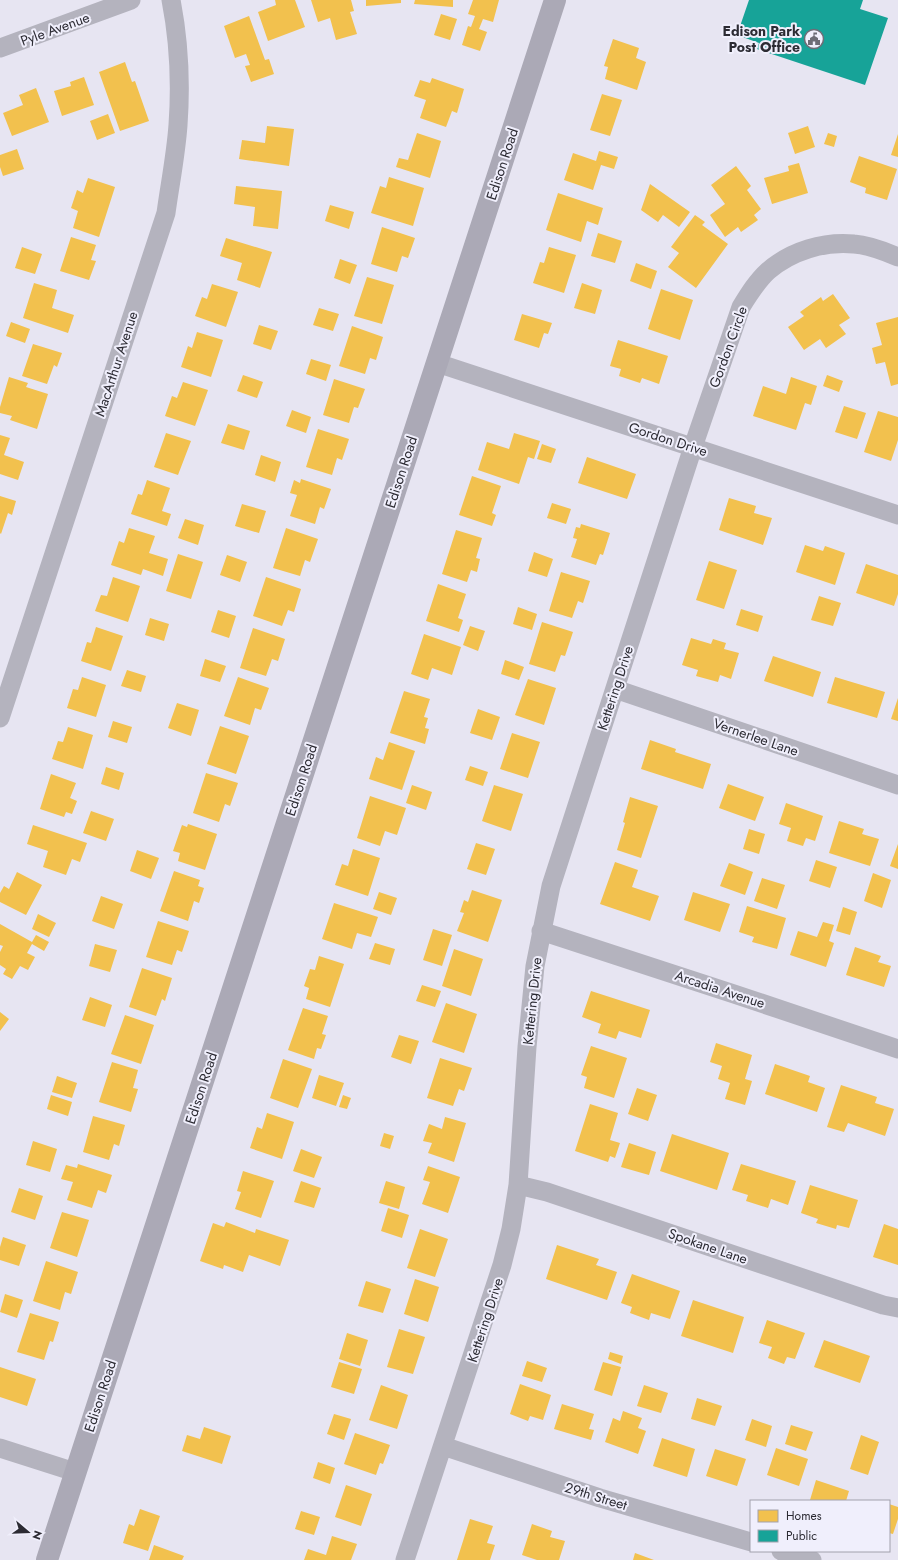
<svg xmlns="http://www.w3.org/2000/svg" width="898" height="1560" viewBox="0 0 898 1560" font-family="Jost,sans-serif">
<rect width="100%" height="100%" fill="#e7e5f2"/>
<!-- homes -->
<path fill="#f2c14e" d="M275 0H295L305 27 268 41 258 12 276 5Z
M311 0H351L354 11 350 12 357 34 336 40 330 18 318 22Z
M366 0H401V3L366 6Z
M415 0H453V7L414 4Z
M473 0H499L493 22 483 19 479 29 487 32 480 51 462 45 468 26 471 27 475 16 468 14Z
M441 14 457 19 450 40 434 35Z
M249 16 265 60 269 59 274 74 251 82 245 66 250 65 246 54 235 58 224 26Z
M613 39 639 48 636 58 646 62 637 90 605 79 608 67 604 66Z
M125 62 132 82 135 81 149 121 120 131 99 72Z
M84 77 94 105 62 116 54 91 71 86 70 82Z
M432 78 464 89 457 113 452 111 446 127 420 118 426 100 414 96 420 80 430 83Z
M36 88 49 122 12 136 3 113 23 105 19 95Z
M602 94 622 100 610 136 590 130Z
M108 114 115 133 97 140 90 121Z
M267 126 294 129 289 166 239 159 242 140 265 143Z
M808 126 815 147 795 154 788 133Z
M417 133 441 141 430 178 396 167 399 158 408 160Z
M828 133 837 136 834 147 824 144Z
M898 134V157L891 155Z
M17 149 24 169 3 176 0 167V155Z
M599 151 618 157 614 169 601 165 593 190 564 180 573 153 596 161Z
M859 156 897 169 887 200 865 193 866 188 850 182Z
M799 163 808 193 772 204 764 178 789 171 788 166Z
M736 166 751 186 747 190 761 209 754 215 758 220 741 232 738 227 725 237 710 215 725 204 711 185Z
M389 177 424 188 413 226 371 213 380 186 386 188Z
M88 178 115 187 99 237 73 228 78 211 71 208 77 190 83 193Z
M650 184 690 212 679 227 663 215 658 222 641 210Z
M236 186 282 191 278 229 253 226 255 207 234 204Z
M558 193 603 208 598 225 587 221 581 242 546 230Z
M330 205 354 212 349 229 325 221Z
M695 215 705 222 702 225 728 244 696 288 668 267 679 253 671 247Z
M382 227 415 238 408 258 402 256 397 272 371 264Z
M598 233 622 241 615 263 591 256Z
M71 237 96 245 91 260 96 261 89 280 60 271Z
M226 238 272 252 260 288 237 280 242 263 220 256Z
M22 247 42 254 35 274 15 268Z
M549 247 576 255 564 293 533 283 540 262 544 263Z
M340 259 357 265 350 284 334 278Z
M636 263 657 271 651 289 630 281Z
M367 277 394 285 382 324 354 316Z
M34 283 57 290 52 308 74 315 68 333 23 318Z
M582 283 602 290 595 314 574 308Z
M212 284 238 292 226 327 195 316 202 297 207 299Z
M661 289 693 300 680 340 648 329Z
M833 294 850 318 839 325 846 334 826 348 820 339 804 350 788 327 804 316 800 312 821 297 823 301Z
M319 308 339 314 333 331 313 325Z
M522 314 552 323 548 334 544 333 539 348 514 340Z
M898 317V384L891 386 885 362 876 364 872 348 882 345 876 323Z
M11 322 30 329 25 343 6 336Z
M259 325 278 331 271 350 253 344Z
M352 326 383 337 376 360 370 358 365 374 339 366Z
M197 332 223 340 211 377 181 367 188 346 192 348Z
M618 340 668 356 659 384 642 378 640 383 619 376 621 369 610 366Z
M33 344 62 353 57 367 54 365 47 384 22 376Z
M311 359 331 365 326 381 306 374Z
M243 375 263 382 257 398 237 391Z
M827 375 843 381 839 392 823 386Z
M9 377 28 383 26 387 48 394 37 429 10 420 12 416 0 413V407Z
M791 377 817 386 811 405 805 403 796 430 753 416 763 386 786 394Z
M334 379 365 389 358 408 354 407 349 423 323 415Z
M183 382 208 390 195 426 165 416 172 396 177 398Z
M844 406 866 413 857 439 835 432Z
M292 410 311 417 306 433 286 426Z
M878 411 898 417V440L891 461 864 452Z
M228 424 250 431 244 450 221 443Z
M318 429 349 439 342 460 337 458 332 475 306 467Z
M166 433 191 441 178 475 154 467Z
M514 433 540 441 534 459 528 457 519 484 478 470 487 442 509 449Z
M0 435 10 438 4 455 24 462 18 480 0 474Z
M542 444 556 449 551 463 537 459Z
M261 455 281 462 275 482 255 475Z
M587 457 636 474 627 499 578 483Z
M472 476 501 486 492 513 496 515 492 526 459 515Z
M301 479 331 489 324 509 320 507 315 524 290 516 297 495 290 493 294 480 300 483Z
M147 480 170 488 162 511 171 514 167 526 131 514 138 494 142 495Z
M0 496 16 501 12 515 8 513 1 534 0 533Z
M729 498 756 506 754 513 772 518 763 545 719 530Z
M552 503 571 509 566 524 547 518Z
M242 504 266 511 259 533 235 526Z
M185 519 204 525 198 545 178 538Z
M581 524 610 533 603 555 600 554 596 565 571 557 577 539 573 538 576 527 580 528Z
M129 528 155 536 149 553 168 559 163 576 143 569 141 575 111 565 119 541 124 543Z
M286 528 318 539 310 562 305 560 300 576 273 568Z
M456 530 482 538 476 558 480 559 477 572 471 570 467 582 442 574Z
M805 545 823 551 825 546 845 553 835 585 796 572Z
M534 552 553 559 547 577 528 571Z
M178 554 203 562 191 599 166 591Z
M227 555 247 562 240 582 220 575Z
M709 561 737 570 724 609 696 600Z
M866 564 898 575V594L894 606 856 593Z
M561 572 590 581 583 603 578 601 572 618 549 611Z
M113 577 140 586 128 622 95 611 101 595 107 596Z
M266 577 301 589 294 612 288 610 282 626 253 616Z
M438 584 466 594 458 618 463 620 459 632 426 621Z
M819 596 841 603 833 626 811 620Z
M518 607 537 614 532 630 513 624Z
M741 609 763 616 758 632 736 625Z
M218 610 236 616 229 638 211 632Z
M150 618 169 624 164 641 145 635Z
M542 622 573 632 565 656 561 655 555 672 529 664Z
M470 626 485 631 478 651 463 645Z
M96 627 123 636 111 671 81 661 87 642 91 643Z
M253 628 285 639 278 661 272 659 266 676 240 668Z
M424 634 461 647 452 675 432 668 428 680 411 674Z
M691 638 711 644 713 639 726 643 724 649 739 653 731 679 720 675 718 682 696 676 698 670 682 665Z
M773 656 821 672 813 697 764 681Z
M205 659 226 666 220 682 200 676Z
M505 660 524 667 519 680 501 674Z
M127 670 146 676 141 692 121 686Z
M82 677 106 685 96 717 67 708 73 689 78 690Z
M238 677 269 688 261 710 255 708 250 725 224 716Z
M835 677 885 692 877 718 827 703Z
M528 679 556 688 544 725 515 715Z
M404 691 430 699 424 717 428 718 425 728 429 729 425 744 390 733Z
M898 698V721L891 719Z
M177 703 199 710 191 736 168 728Z
M478 709 500 717 492 740 470 733Z
M113 721 132 727 127 743 108 737Z
M220 726 249 736 236 774 207 764Z
M68 727 93 735 83 769 52 759 58 741 63 742Z
M512 733 540 742 528 778 500 769Z
M650 740 676 749 675 752 711 764 703 789 641 769Z
M389 742 415 751 402 790 369 779 376 757 383 760Z
M470 766 488 772 483 786 465 780Z
M106 767 124 773 119 790 101 784Z
M206 773 238 783 230 806 225 804 219 822 193 813Z
M51 774 76 783 70 798 77 801 72 814 66 812 64 817 40 809Z
M728 784 764 797 755 821 719 808Z
M412 785 432 792 426 810 406 803Z
M494 785 523 794 511 831 482 821Z
M370 796 406 808 397 835 385 831 380 846 357 838Z
M630 797 658 806 641 858 617 850 625 823 623 822Z
M786 803 823 816 815 841 806 838 803 846 787 841 791 828 779 824Z
M91 811 114 819 106 841 83 833Z
M839 821 864 829 862 834 879 839 870 866 829 853Z
M188 824 217 834 205 870 178 861 180 853 173 851 182 825 187 827Z
M33 825 87 843 80 862 72 859 66 875 43 867 48 851 27 844Z
M749 829 765 834 759 854 743 849Z
M476 843 495 849 486 875 467 869Z
M898 844V869L890 866Z
M353 849 380 858 368 896 335 885 342 864 348 866Z
M137 850 159 858 151 879 130 871Z
M816 860 837 867 830 888 809 881Z
M615 862 638 870 632 887 659 896 650 921 600 904Z
M729 863 753 872 745 895 720 886Z
M174 871 200 880 198 886 204 888 199 903 194 901 188 921 160 911Z
M17 872 42 885 26 915 0 902V893L4 886 9 889Z
M873 873 891 880 882 908 864 901Z
M762 878 785 885 777 909 754 901Z
M472 890 502 900 488 942 457 931 464 913 460 912 464 900 468 902Z
M379 892 397 898 391 915 373 909Z
M693 892 730 904 720 932 684 920Z
M101 896 123 904 114 929 92 921Z
M334 903 378 917 371 937 357 933 352 949 322 939Z
M747 906 786 918 777 949 752 942 754 937 739 932Z
M843 907 857 912 850 935 836 931Z
M38 914 56 923 49 937 32 929Z
M158 921 189 931 182 952 177 950 172 965 146 957Z
M823 922 834 925 829 941 834 943 826 967 790 955 798 931 817 937Z
M0 924 32 942 36 935 49 942 44 951 32 944 27 953 35 957 28 970 20 966 12 979 3 974 6 969 0 965V952L3 946 0 945Z
M433 929 452 935 442 966 423 960Z
M375 943 395 949 390 965 369 959Z
M95 944 117 950 110 972 89 966Z
M855 947 881 956 878 962 891 966 884 987 846 975Z
M454 949 483 959 471 996 442 986Z
M319 956 344 964 330 1007 306 999 309 988 304 986 310 969 315 970Z
M142 968 172 978 165 1001 162 999 156 1016 129 1007Z
M422 985 441 991 435 1007 416 1001Z
M591 991 650 1010 641 1038 619 1031 616 1039 598 1033 601 1024 582 1017Z
M90 997 112 1005 105 1027 82 1020Z
M446 1003 477 1014 464 1053 432 1042Z
M303 1008 328 1016 322 1034 326 1035 321 1049 317 1048 314 1059 288 1050Z
M0 1012 9 1019 0 1031Z
M125 1015 154 1025 141 1064 111 1054Z
M399 1035 419 1041 411 1064 391 1057Z
M716 1043 752 1055 745 1079 752 1081 745 1105 725 1099 730 1083 718 1079 722 1066 710 1062Z
M591 1046 627 1058 614 1098 584 1088 587 1077 581 1075Z
M440 1058 472 1068 464 1091 459 1089 453 1106 427 1098Z
M283 1059 312 1069 298 1108 270 1098Z
M112 1062 138 1070 133 1088 138 1089 131 1112 99 1102Z
M775 1064 810 1076 808 1082 825 1088 817 1112 765 1094Z
M319 1075 344 1083 336 1106 312 1098Z
M57 1076 77 1083 72 1098 52 1092Z
M841 1085 877 1097 875 1103 894 1109 885 1136 848 1123 844 1132 827 1127Z
M637 1088 657 1095 648 1121 628 1114Z
M51 1095 72 1102 68 1116 47 1109Z
M343 1095 351 1098 347 1109 339 1107Z
M590 1104 618 1113 610 1140 620 1143 615 1158 610 1156 608 1162 575 1151Z
M267 1113 294 1122 282 1159 250 1148 257 1127 262 1129Z
M93 1116 125 1125 119 1146 114 1144 109 1160 83 1152Z
M445 1117 466 1123 454 1162 428 1153 432 1143 423 1141 429 1124 442 1129Z
M384 1133 394 1136 390 1149 380 1146Z
M672 1134 729 1153 717 1190 660 1171Z
M33 1141 57 1149 50 1172 26 1165Z
M629 1143 656 1152 649 1175 621 1167Z
M301 1149 322 1157 314 1178 293 1171Z
M78 1164 112 1175 106 1193 98 1190 92 1208 67 1200 73 1182 61 1179 66 1165 77 1168Z
M741 1164 796 1181 788 1205 771 1199 768 1208 746 1201 748 1195 732 1190Z
M428 1166 460 1177 448 1213 422 1204 430 1182 423 1180Z
M243 1171 274 1181 261 1218 235 1209 241 1192 237 1191Z
M301 1181 321 1188 314 1208 294 1202Z
M386 1181 405 1187 399 1209 379 1203Z
M810 1185 858 1200 849 1228 837 1225 836 1229 816 1223 818 1219 801 1213Z
M19 1188 43 1196 35 1220 11 1212Z
M388 1208 409 1215 402 1238 381 1231Z
M62 1212 89 1220 77 1257 50 1248Z
M226 1222 255 1233 256 1229 289 1240 280 1266 249 1255 243 1272 224 1265 223 1269 200 1261 213 1223 224 1227Z
M884 1224 898 1229V1265L873 1257Z
M420 1229 448 1239 435 1277 407 1268Z
M3 1237 26 1245 19 1266 0 1260V1247Z
M557 1245 599 1259 596 1265 617 1272 607 1300 546 1279Z
M46 1261 78 1272 71 1294 65 1292 60 1310 33 1301Z
M632 1274 680 1291 670 1319 651 1313 649 1320 630 1313 632 1307 621 1303Z
M415 1279 439 1287 428 1322 404 1314Z
M366 1281 391 1289 383 1313 358 1306Z
M5 1294 23 1300 17 1318 0 1312Z
M693 1300 744 1317 733 1353 681 1336Z
M30 1313 59 1322 53 1342 50 1341 44 1360 17 1352Z
M767 1320 805 1333 795 1359 787 1357 784 1364 768 1358 772 1347 759 1343Z
M399 1329 425 1337 413 1374 387 1367Z
M347 1333 368 1340 360 1366 339 1359Z
M824 1340 870 1356 860 1383 814 1367Z
M610 1352 623 1356 621 1364 608 1359Z
M527 1361 547 1368 542 1382 522 1376Z
M339 1362 362 1369 354 1394 331 1387Z
M603 1362 621 1367 612 1396 594 1390Z
M0 1367 36 1379 27 1406 0 1397Z
M520 1384 551 1395 543 1420 530 1416 528 1421 510 1414Z
M381 1385 408 1395 397 1429 369 1420Z
M644 1385 668 1393 661 1413 637 1406Z
M697 1398 722 1406 715 1426 691 1419Z
M562 1404 594 1414 589 1429 594 1430 591 1440 554 1429Z
M623 1411 642 1418 638 1428 646 1431 638 1454 605 1442 613 1418 620 1421Z
M334 1414 351 1419 344 1440 327 1434Z
M752 1419 772 1426 766 1447 745 1440Z
M791 1425 813 1432 806 1451 785 1444Z
M204 1427 231 1436 222 1464 182 1451 187 1435 200 1439Z
M355 1433 390 1445 383 1464 380 1463 376 1475 344 1464Z
M861 1435 879 1442 868 1475 850 1469Z
M662 1438 695 1449 687 1477 653 1466Z
M776 1448 808 1459 799 1486 767 1475Z
M715 1449 746 1459 737 1486 706 1476Z
M318 1462 335 1468 330 1484 313 1478Z
M816 1480 849 1491 846 1501H814L810 1500Z
M346 1485 372 1494 361 1526 335 1517Z
M889 1504 898 1507V1519L893 1534 889 1533Z
M140 1509 160 1516 148 1551 123 1543 129 1524 134 1526Z
M301 1511 320 1517 314 1535 295 1529Z
M470 1519 493 1526 487 1543 495 1545 490 1560H457Z
M532 1524 552 1531 550 1537 565 1541 559 1560H537L522 1555Z
M332 1536 357 1544 351 1560H304L308 1549 326 1555Z
M154 1545 184 1556 182 1560H149Z
M635 1553 654 1560H633Z"/>
<!-- public -->
<path fill="#17a398" d="M749 0H863L860 9 888 18 865 85 757 49 759 43 737 35Z"/>
<g fill="none" stroke-linecap="round" stroke-linejoin="round">
<!-- minor -->
<path stroke="#b4b3be" stroke-width="19" d="M0 48 131 0
M437 363 898 515
M615 689 898 785
M0 718 166 213C170 184 176 154 178 125 181 83 179 41 171 0
M541 931 734 994 898 1049
M518 1185 547 1192 883 1305 898 1308
M443 1446 600 1498 751 1542
M0 1448 75 1472
M781 1551 812 1560
M405 1560 502 1265 511 1229 518 1185 527 1047 535 966 551 886 693 447 741 307C749 294 757 281 768 271 791 251 824 241 854 244 869 245 884 251 898 257"/>
<!-- secondary -->
<path stroke="#aba9b6" stroke-width="22" d="M47 1560 555 0"/>
</g>
<!-- icons -->
<defs>
<g id="civic-ring" transform="scale(1)"><circle r="9.5" fill="#f0effc" stroke="#6d6c76" stroke-width="1.5"/><path d="M-.6-6.5H3V-4.5H.6V-3L4-1V1h2V6H-6V1h2V-1L-.6-3ZM-1.2 2.5V6h2.4V2.5Z" fill="#6d6c76"/></g>
</defs>
<g fill-rule="evenodd">
<use href="#civic-ring" x="814" y="39"/>
</g>
<g text-anchor="middle" dominant-baseline="central" stroke-width="4" stroke-linejoin="round" paint-order="stroke">
<!-- street labels -->
<g font-size="14" fill="#2c2b33" stroke="#f0effc">
<text transform="translate(55 29) rotate(-20)">Pyle Avenue</text>
<text transform="translate(502 164) rotate(-72)">Edison Road</text>
<text transform="translate(728 347) rotate(-70)">Gordon Circle</text>
<text transform="translate(116 364) rotate(-72)">MacArthur Avenue</text>
<text transform="translate(668 439) rotate(18)">Gordon Drive</text>
<text transform="translate(401 472) rotate(-72)">Edison Road</text>
<text transform="translate(615 688) rotate(-72)">Kettering Drive</text>
<text transform="translate(756 737) rotate(19)">Vernerlee Lane</text>
<text transform="translate(301 780) rotate(-72)">Edison Road</text>
<text transform="translate(720 989) rotate(18)">Arcadia Avenue</text>
<text transform="translate(532 1001) rotate(-84)">Kettering Drive</text>
<text transform="translate(201 1088) rotate(-72)">Edison Road</text>
<text transform="translate(708 1246) rotate(19)">Spokane Lane</text>
<text transform="translate(485 1320) rotate(-72)">Kettering Drive</text>
<text transform="translate(100 1396) rotate(-72)">Edison Road</text>
<text transform="translate(596 1496) rotate(17)">29th Street</text>
</g>
<!-- poi labels -->
<g font-size="14" font-weight="bold" fill="#2c2b33" stroke="#f0effc" text-anchor="end">
<text x="800" y="31">Edison Park<tspan x="800" dy="16">Post Office</tspan></text>
</g>
</g>
<!-- legend -->
<rect x="750" y="1500" width="140" height="52" fill="#f0effc" stroke="#a2a1ac"/>
<rect x="758" y="1510" width="20" height="12" fill="#f2c14e" stroke="#a2a1ac"/>
<text x="786" y="1520" font-size="12" fill="#2c2b33">Homes</text>
<rect x="758" y="1530" width="20" height="12" fill="#17a398" stroke="#a2a1ac"/>
<text x="786" y="1540" font-size="12" fill="#2c2b33">Public</text>
<!-- north arrow -->
<g transform="translate(28 1532) rotate(109)" stroke="#f0effc" stroke-width="3" paint-order="stroke">
<path d="M0-3L7 15L0 10L-7 15Z" fill="#2c2b33"/>
<text y="-6" font-size="11" font-weight="bold" text-anchor="middle" fill="#2c2b33">N</text>
</g>
</svg>
